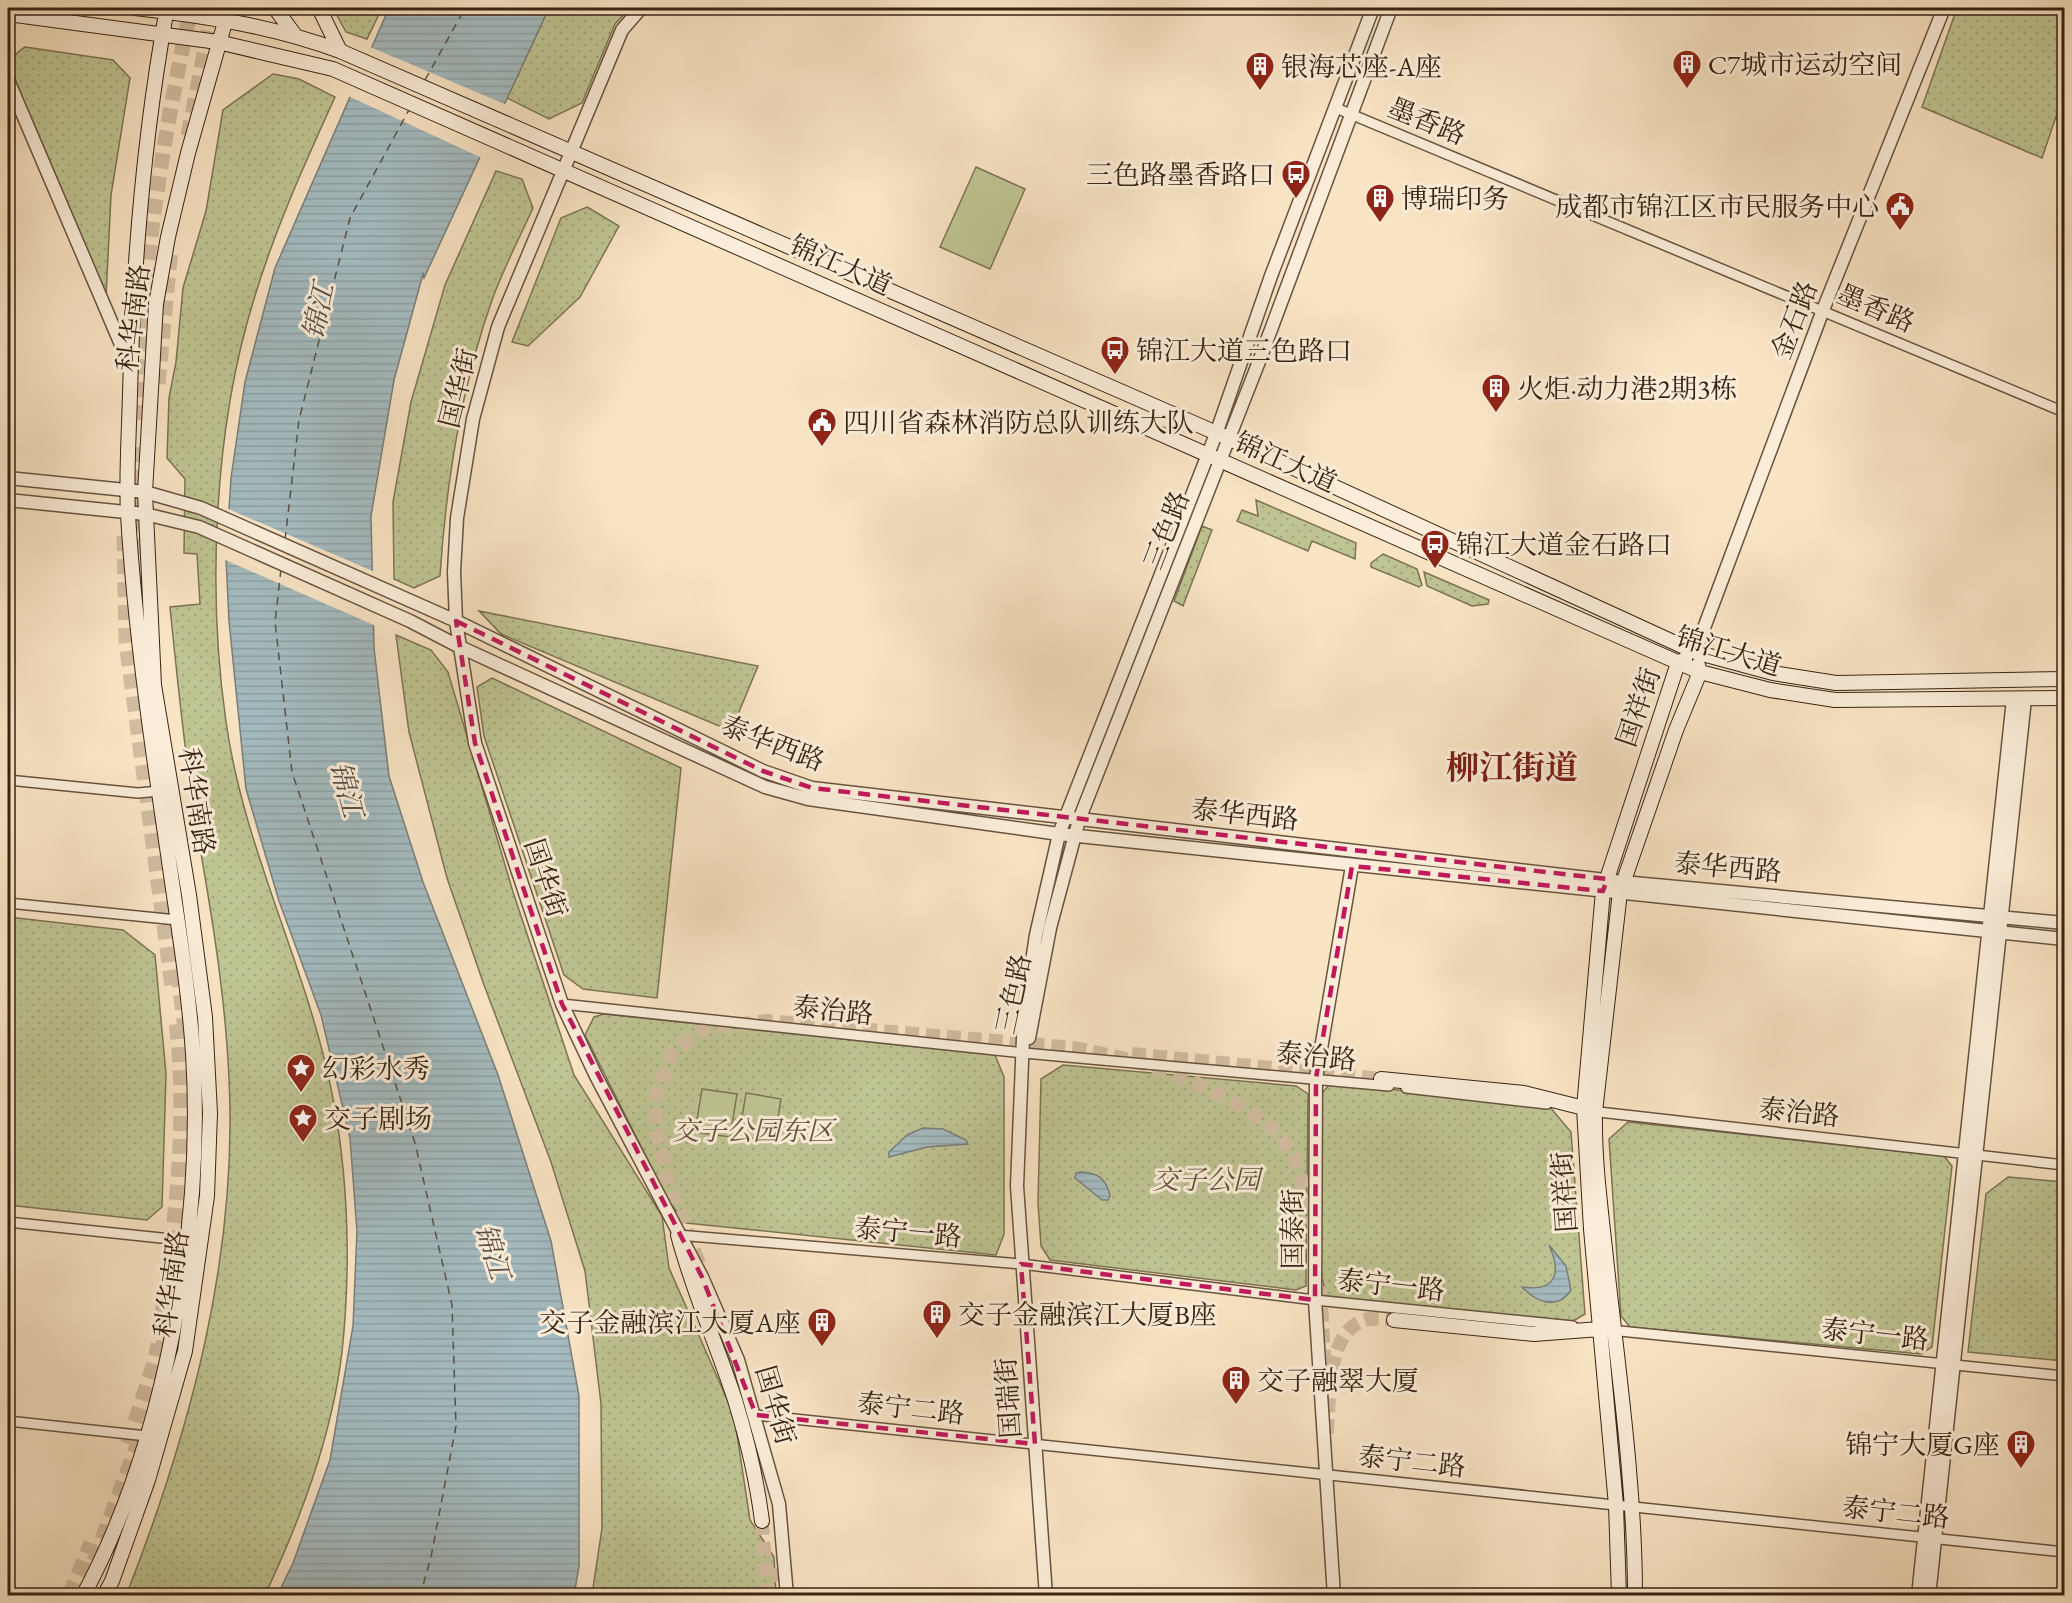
<svg xmlns="http://www.w3.org/2000/svg" width="2072" height="1603" viewBox="0 0 2072 1603" font-family="'EB Garamond','Noto Serif SC',serif">
<defs>
<pattern id="grass-dots" width="8" height="8" patternUnits="userSpaceOnUse" patternTransform="scale(1.5)"><rect width="8" height="8" fill="#bfc493"/><path d="M2 2h.1M6 6h.1" fill="none" stroke="#a5a87e" stroke-width="1.8" stroke-linecap="round"/></pattern>
<pattern id="water-rules" width="6" height="5" patternUnits="userSpaceOnUse" patternTransform="scale(1.5)"><rect width="6" height="5" fill="#a4bbc0"/><path d="M0 2.5h6" fill="none" stroke="#8ea0a4"/></pattern>
</defs>
<rect width="100%" height="100%" fill="#f9e4c4"/>
<filter id="stains"><feTurbulence type="fractalNoise" baseFrequency=".00333" numOctaves="4"/><feColorMatrix values="0 0 0 0 .2 0 0 0 0 .09 0 0 0 0 .02 0 0 0 .5 -.17"/></filter>
<radialGradient id="worn" r=".72"><stop offset=".6" stop-color="#630" stop-opacity="0"/><stop offset="1" stop-color="#630" stop-opacity=".3"/></radialGradient>
<!-- grass -->
<path fill="url(#grass-dots)" stroke="#7c7453" stroke-width="1.5" d="M333 8H382L367 39 346 32Z
M549 8H630L615 24 582 103 549 119 507 98Z
M1957 8H2064V93L2042 158 1922 107Z
M25 47 113 60 130 78 111 195 106 297 11 77C10 62 12 55 25 47Z
M273 74 299 79 335 97C305 163 275 229 254 299 214 428 207 589 226 722 243 842 298 949 326 1066 348 1157 352 1258 342 1352 332 1436 301 1518 265 1595L126 1596C190 1432 238 1257 229 1078 225 990 210 905 195 818 184 748 177 677 170 607L200 604 197 554 184 553 185 479 167 458 169 398 176 362 183 288 206 211 223 110Z
M496 171 522 179 533 208C519 239 502 271 491 303 460 392 446 484 440 576L414 588 394 579 393 502 411 402 445 285Z
M587 207 619 226 580 297 528 346 512 342 561 218Z
M1256 500 1356 543 1355 559 1312 541 1308 551 1237 521 1242 510 1258 516Z
M1202 526 1212 530 1183 606 1174 601Z
M1383 554 1417 569 1422 585 1419 587 1371 567V563Z
M1424 572 1489 600 1488 604 1472 606 1427 586Z
M479 611 758 666 731 731 501 634Z
M396 635 431 650 448 672 513 892 574 1075 662 1216 669 1268 734 1415 750 1520 774 1557 776 1595H592L602 1528 601 1404 585 1271 551 1162 484 985 447 878 409 732Z
M492 678 681 768 657 998 583 989 564 975 484 736 477 687Z
M8 917 123 930 155 955 166 1074 162 1207 147 1220 8 1205Z
M604 1014 995 1055 1004 1077V1234L996 1255 686 1223 668 1200 585 1035 594 1017Z
M1063 1065 1296 1086 1308 1094 1306 1286 1296 1290 1050 1260 1041 1246 1038 1203 1041 1079Z
M1331 1083 1549 1106 1571 1132 1585 1314 1573 1321 1329 1299C1309 1264 1320 1139 1322 1093Z
M1628 1122 1944 1156 1952 1166 1932 1347 1921 1354 1630 1327 1621 1316 1609 1139Z
M2008 1177 2064 1182V1361L1968 1352 1986 1194Z"/>
<!-- garden -->
<path fill="#bfc493" stroke="#7c7453" stroke-width="1.5" d="M976 167 1025 189 990 269 940 247Z
M702 1089 737 1094 730 1137 695 1132Z
M746 1093 781 1099 774 1142 739 1136Z"/>
<!-- water -->
<path fill="url(#water-rules)" stroke="#797e7b" stroke-width="1.5" d="M389 8H549L424 278 423 274 394 380 371 516 374 648 389 776 423 882 498 1075 551 1241 579 1396V1567L574 1595 277 1596 293 1563 330 1460 353 1326 357 1231 350 1138 321 1015 279 901 246 789 229 621 226 558 231 478 245 382 275 268Z
M923 1128 943 1129 966 1140 968 1144 927 1147 889 1157V1152L907 1135Z
M1080 1172C1098 1173 1105 1177 1110 1195L1108 1200H1102L1075 1178 1076 1173Z
M1549 1245 1566 1266 1571 1290C1557 1311 1536 1302 1522 1287 1556 1292 1562 1274 1549 1245Z"/>
<!-- pier -->
<path fill="#f9e4c4" d="M368 46 507 105 482 158 346 95Z
M226 508 375 572 376 626 223 559Z"/>
<g fill="none" stroke-linecap="round" stroke-linejoin="round">
<!-- ferry -->
<path stroke="#585147" stroke-width="1.5" stroke-dasharray="8 6" stroke-linecap="butt" d="M425 80 465 8
M285 540 299 420 350 218 410 108
M281 569 275 622 292 772 415 1143 452 1305 456 1426 431 1557 420 1596"/>
<!-- secondary-tunnel -->
<path stroke="#d2bda1" stroke-width="14" stroke-dasharray="14 7" stroke-linecap="butt" d="M1132 1054 1381 1079
M699 1263 670 1188 656 1128 657 1093 673 1051 706 1028 768 1021 1075 1048 1139 1062 1194 1082 1243 1107 1278 1133 1296 1161 1313 1223
M1320 1287 1325 1372
M719 1327 753 1432
M1327 1433C1330 1400 1325 1326 1370 1319 1378 1318 1386 1319 1394 1320
M762 1521 767 1596
M779 1568 780 1596"/>
<!-- trunk-tunnel -->
<path stroke="#d2bda1" stroke-width="15" stroke-dasharray="15 8" stroke-linecap="butt" d="M188 136 213 8
M158 384 171 249
M136 420C141 279 161 145 191 8
M135 447 137 555
M124 536 126 642 172 986
M178 972 185 1032
M200 1037 203 1148
M162 1314C176 1218 188 1118 176 1022
M161 1356 171 1303
M173 1374 183 1321
M128 1444 155 1359 158 1344
M94 1561 142 1432
M69 1596 91 1543"/>
<!-- minor casing -->
<g stroke="#68533f" stroke-width="12">
<path id="minor" d="M1336 108 2064 412
M8 780 138 793 159 791
M8 903 177 920
M562 1004 1024 1053 1389 1086
M1406 1088 1547 1104
M1590 1111 2064 1165
M8 1222 190 1241
M678 1235 1021 1264 1315 1300 1573 1326
M1610 1330 2064 1376
M756 1415 2064 1552
M8 1421 147 1436"/>
</g>
<!-- tertiary casing -->
<g stroke="#68533f" stroke-width="15">
<path id="tertiary" d="M641 8 622 30 498 327 473 419 457 518 454 572 456 621 475 743 562 1004 596 1076 702 1277 738 1360 779 1504 787 1596
M8 80 131 368
M8 478 145 492 201 508 456 621 763 771 812 788 1623 882 2064 923
M8 500 145 514 199 527 410 621 458 646 765 787 808 799 1059 834 2064 939
M1695 652 1823 310 1944 8
M1029 1038 1050 928 1079 820 1260 359 1391 8
M1046 1596 1017 1186 1024 1013 1036 935 1059 834 1216 434 1271 276 1373 8
M1334 1596 1315 1300 1316 1078 1352 866
M1918 1596 2013 699
M1929 1596 2025 699"/>
</g>
<!-- secondary casing -->
<g stroke="#382313" stroke-width="16">
<path id="secondary" d="M135 8C205 16 273 26 340 51L1228 438 1695 652 1773 673 1836 683 2064 679
M275 8 294 34
M319 8 340 51
M8 14 218 42 333 69 1700 672 1770 690 1835 700 2064 698
M1381 1079 1524 1093 1584 1108
M678 1235C693 1292 717 1345 735 1400 747 1439 757 1481 762 1521
M1394 1320 1534 1334 1600 1329
M83 1596C165 1443 204 1226 193 1054 189 990 178 925 169 861 152 746 135 631 128 515 126 475 129 434 130 394 133 264 144 135 167 8
M104 1596 112 1581 148 1480 185 1351 207 1196 210 1113 205 1017 189 895 154 685 145 492 156 304 168 237 188 153 229 8
M1619 1596 1616 1505 1591 1229 1584 1108 1603 891 1678 663 1685 659
M1635 1596C1635 1483 1618 1370 1606 1258 1601 1210 1594 1161 1595 1112L1620 892 1676 730 1700 672 1698 665"/>
</g>
<!-- minor -->
<use href="#minor" stroke="#fbedd9" stroke-width="9"/>
<!-- tertiary -->
<use href="#tertiary" stroke="#fbedd9" stroke-width="12"/>
<!-- secondary -->
<use href="#secondary" stroke="#fbedd9" stroke-width="14"/>
</g>
<!-- marked area -->
<path fill="none" stroke="#c2185b" stroke-width="4.5" stroke-dasharray="12 8" stroke-linejoin="round" d="M456 621 763 771 812 788 1607 879 1603 891 1352 866 1316 1078 1315 1300 1021 1264 1035 1444 756 1415 702 1277 562 1004 475 743Z"/>
<!-- icons -->
<defs>
<g id="building-pin" transform="scale(1.5)"><path d="M0 17L-7.5 6A9.5 9.5 0 1 1 7.5 6Z" fill="#8f2418" stroke="#fbedd9"/><path d="M-4-6H4V6H1V3H-1V6H-4ZM-2.5-4.3h1.7v1.8h-1.7ZM.8-4.3h1.7v1.8H.8ZM-2.5-1h1.7V.8h-1.7ZM.8-1h1.7V.8H.8Z" fill="#fff"/></g>
<g id="bus-pin" transform="scale(1.5)"><path d="M0 17L-7.5 6A9.5 9.5 0 1 1 7.5 6Z" fill="#8f2418" stroke="#fbedd9"/><path d="M-5-6H5V4H4V6H2V4H-2V6H-4V4H-5ZM-3.5-4V0h7V-4ZM-3.5 1.2v1.5H-2V1.2ZM2 1.2v1.5H3.5V1.2Z" fill="#fff"/></g>
<g id="civic-pin" transform="scale(1.5)"><path d="M0 17L-7.5 6A9.5 9.5 0 1 1 7.5 6Z" fill="#8f2418" stroke="#fbedd9"/><path d="M-.6-6.5H3V-4.5H.6V-3L4-1V1h2V6H-6V1h2V-1L-.6-3ZM-1.2 2.5V6h2.4V2.5Z" fill="#fff"/></g>
<g id="sight-pin" transform="scale(1.5)"><path d="M0 17L-7.5 6A9.5 9.5 0 1 1 7.5 6Z" fill="#8f2418" stroke="#fbedd9"/><path d="M0-6L1.8-2.2L6-1.7L2.9 1.2L3.7 5.4L0 3.3L-3.7 5.4L-2.9 1.2L-6-1.7L-1.8-2.2Z" fill="#fff"/></g>
</defs>
<g fill-rule="evenodd">
<use href="#building-pin" x="1687" y="64"/>
<use href="#building-pin" x="1260" y="66"/>
<use href="#bus-pin" x="1296" y="174"/>
<use href="#building-pin" x="1380" y="198"/>
<use href="#civic-pin" x="1900" y="206"/>
<use href="#bus-pin" x="1115" y="350"/>
<use href="#building-pin" x="1496" y="388"/>
<use href="#civic-pin" x="822" y="422"/>
<use href="#bus-pin" x="1435" y="544"/>
<use href="#sight-pin" x="301" y="1068"/>
<use href="#sight-pin" x="303" y="1118"/>
<use href="#building-pin" x="937" y="1314"/>
<use href="#building-pin" x="822" y="1322"/>
<use href="#building-pin" x="1236" y="1380"/>
<use href="#building-pin" x="2021" y="1444"/>
</g>
<g text-anchor="middle" dominant-baseline="central" stroke-width="6" stroke-linejoin="round" paint-order="stroke">
<!-- poi labels -->
<g font-size="27" fill="#382313" stroke="#fbedd9" text-anchor="start">
<text x="1708" y="64">C7城市运动空间</text>
<text x="1281" y="66">银海芯座-A座</text>
<text x="1275" y="174" text-anchor="end">三色路墨香路口</text>
<text x="1401" y="198">博瑞印务</text>
<text x="1879" y="206" text-anchor="end">成都市锦江区市民服务中心</text>
<text x="1136" y="350">锦江大道三色路口</text>
<text x="1517" y="388">火炬·动力港2期3栋</text>
<text x="843" y="422">四川省森林消防总队训练大队</text>
<text x="1456" y="544">锦江大道金石路口</text>
<text x="322" y="1068">幻彩水秀</text>
<text x="324" y="1118">交子剧场</text>
<text x="958" y="1314">交子金融滨江大厦B座</text>
<text x="801" y="1322" text-anchor="end">交子金融滨江大厦A座</text>
<text x="1257" y="1380">交子融翠大厦</text>
<text x="2000" y="1444" text-anchor="end">锦宁大厦G座</text>
</g>
<!-- street labels -->
<g font-size="27" fill="#382313" stroke="#fbedd9">
<text transform="translate(1427 121) rotate(22)">墨香路</text>
<text transform="translate(841 265) rotate(24)">锦江大道</text>
<text transform="translate(1876 308) rotate(23)">墨香路</text>
<text transform="translate(133 318) rotate(-83)">科华南路</text>
<text transform="translate(1794 320) rotate(-69)">金石路</text>
<text transform="translate(458 388) rotate(-76)">国华街</text>
<text transform="translate(1286 462) rotate(24)">锦江大道</text>
<text transform="translate(1166 530) rotate(-69)">三色路</text>
<text transform="translate(1729 651) rotate(17)">锦江大道</text>
<text transform="translate(1638 707) rotate(-71)">国祥街</text>
<text transform="translate(773 743) rotate(21)">泰华西路</text>
<text transform="translate(197 801) rotate(81)">科华南路</text>
<text transform="translate(1245 814) rotate(6)">泰华西路</text>
<text transform="translate(1728 867) rotate(5)">泰华西路</text>
<text transform="translate(546 878) rotate(72)">国华街</text>
<text transform="translate(1013 994) rotate(-78)">三色路</text>
<text transform="translate(833 1010) rotate(6)">泰治路</text>
<text transform="translate(1316 1056) rotate(6)">泰治路</text>
<text transform="translate(1799 1112) rotate(6)">泰治路</text>
<text transform="translate(1564 1192) rotate(-94)">国祥街</text>
<text transform="translate(1292 1229) rotate(-90)">国泰街</text>
<text transform="translate(908 1232) rotate(5)">泰宁一路</text>
<text transform="translate(171 1284) rotate(-82)">科华南路</text>
<text transform="translate(1391 1285) rotate(6)">泰宁一路</text>
<text transform="translate(1875 1334) rotate(6)">泰宁一路</text>
<text transform="translate(1008 1398) rotate(-94)">国瑞街</text>
<text transform="translate(776 1405) rotate(74)">国华街</text>
<text transform="translate(911 1408) rotate(6)">泰宁二路</text>
<text transform="translate(1412 1461) rotate(6)">泰宁二路</text>
<text transform="translate(1896 1512) rotate(6)">泰宁二路</text>
</g>
<!-- park labels -->
<g font-size="27" font-style="italic" fill="#605339" stroke="#fbedd9">
<text x="753" y="1130">交子公园东区</text>
<text x="1206" y="1179">交子公园</text>
</g>
<!-- water labels -->
<g font-size="28" font-style="italic" fill="#585147" stroke="#fbedd9">
<text transform="translate(318 311) rotate(-78)">锦江</text>
<text transform="translate(347 789) rotate(75)">锦江</text>
<text transform="translate(493 1251) rotate(73)">锦江</text>
</g>
<!-- district labels -->
<g font-size="33" font-weight="bold" fill="#7a1f14" stroke="#fbedd9">
<text x="1512" y="767">柳江街道</text>
</g>
</g>
<!-- margin -->
<rect width="2072" height="1603" fill="none" stroke="#f9e4c4" stroke-width="30"/>
<rect x="9" y="9" width="2054" height="1585" fill="none" stroke="#382313" stroke-width="3"/>
<rect x="15" y="15" width="2042" height="1573" fill="none" stroke="#382313" stroke-width="1.5"/>
<rect width="100%" height="100%" filter="url(#stains)"/>
<rect width="100%" height="100%" fill="url(#worn)"/>
</svg>
